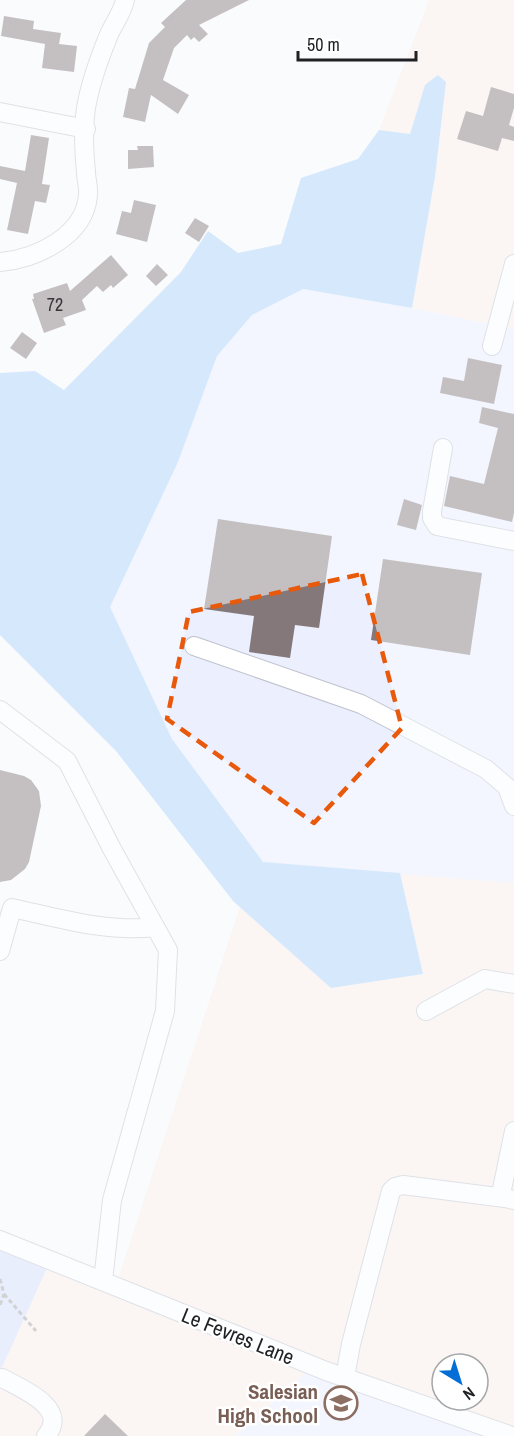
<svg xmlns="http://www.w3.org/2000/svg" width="514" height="1436" viewBox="0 0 514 1436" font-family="'Archivo Narrow',sans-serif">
<rect width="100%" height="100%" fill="#fafbfd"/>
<!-- commercial -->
<path fill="#fceee7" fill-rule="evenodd" d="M429 0H514V329L412 308 435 177 446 82 425 86 410 134 379 130Z
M400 873 514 883V1436L308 1371 234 1436H0V1372L53 1255 117 1282 240 907 331 988 423 974ZM442 1364H478V1400H442Z"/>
<!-- built -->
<path fill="#ebeffe" d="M302 289 412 308 514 329V883L263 863 172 739 109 607 178 462 217 356 252 315Z
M308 1371 512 1436H235Z"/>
<!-- green -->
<path fill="#d5defc" d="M0 1233 53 1255 0 1372Z"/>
<!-- water -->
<path fill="#abd1fa" d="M438 75 446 82 435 177 412 308 303 289 252 315 217 356 178 462 110 607 172 739 263 862 400 873 423 974 331 988 233 901 116 751 0 635V373L35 371 64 390 181 272 208 231 238 253 281 244 301 178 358 159 379 130 410 134 425 85Z"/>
<!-- building -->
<path fill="#84787b" d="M186 0H249L199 25 208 34 199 42 194 37 191 40 187 35 174 48 163 80 189 95 178 114 151 95 145 122 123 117 129 88 135 89 149 43 165 27 161 23Z
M4 16 34 21 33 29 61 33 59 44 77 46 74 72 42 68 45 44 1 36Z
M491 87 514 94V108L509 125 514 127V141L502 138 498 151 457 139 466 111 483 116Z
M31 135 49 138 42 184 50 185 46 203 35 201 28 234 7 230 17 183 0 179V166L25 171Z
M137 146H153L154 167 128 169V150H138Z
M134 200 156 205 147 242 116 234 122 211 131 213Z
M195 218 209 226 199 242 185 233Z
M111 255 128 275 113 288 111 285 103 292 97 286 82 300 86 310 63 318 66 325 44 333 32 299H34L33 294 67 283 70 291Z
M157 264 168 275 156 286 146 276Z
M22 332 37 343 26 359 10 348Z
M468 358 502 365 494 404 440 393 443 377 464 381Z
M482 407 514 414V513L512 522 444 506 450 476 484 484 498 428 479 423Z
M404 499 422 505 416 530 397 525Z
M218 519 332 536 319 628 295 625 290 658 249 652 254 616 204 609Z
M383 559 482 573 470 655 371 640Z
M0 770 24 776 31 780 39 791 41 806 29 862 25 869 11 880 0 882Z
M105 1414 128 1436H84Z"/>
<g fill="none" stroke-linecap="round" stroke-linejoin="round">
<!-- minor casing -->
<g stroke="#bfc2cd" stroke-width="20">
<path id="minor" d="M0 112 86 129
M0 262C36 259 85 236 88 195 89 188 86 179 86 172 84 152 83 128 86 108 90 84 99 59 108 37 113 24 122 14 125 0
M492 346 514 264
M443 448 432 511V518L437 526 514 541
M194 646 361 704 486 769 507 787 514 806
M0 710 67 761 112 849 168 950 165 1011 112 1200 103 1281
M0 951 12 908C58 918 108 933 155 927
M426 1011 485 979 514 984
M514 1200 505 1198 501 1194 514 1131
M0 1240 326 1371 512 1436
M345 1377 351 1344 391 1191 395 1187 403 1185 505 1198
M2 1378C22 1389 70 1408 46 1436"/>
</g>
<!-- path -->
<path stroke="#9ea0a2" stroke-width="3" stroke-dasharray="4.5 3" stroke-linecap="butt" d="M0 1279 4 1294 0 1305
M4 1294 36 1331"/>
<!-- minor -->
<use href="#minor" stroke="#fff" stroke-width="18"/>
</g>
<!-- marked area -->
<path d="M0 0H514V1436H0ZM362 574 402 728 314 823 167 719 189 612Z" fill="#fafbfd" fill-opacity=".55" fill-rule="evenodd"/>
<path fill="none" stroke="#e8590c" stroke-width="4.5" stroke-dasharray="12 8" stroke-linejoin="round" d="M362 574 402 728 314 823 167 719 189 612Z"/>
<!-- icons -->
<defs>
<g id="school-ring" transform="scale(1.725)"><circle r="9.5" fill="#fff" stroke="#8d6e63" stroke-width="1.5"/><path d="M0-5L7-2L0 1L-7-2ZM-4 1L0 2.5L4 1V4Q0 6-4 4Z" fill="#8d6e63"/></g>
</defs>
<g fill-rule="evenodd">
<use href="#school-ring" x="341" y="1403"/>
</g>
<g text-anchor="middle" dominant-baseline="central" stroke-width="5" stroke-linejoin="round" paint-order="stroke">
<!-- number labels -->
<g font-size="18" fill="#383639">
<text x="55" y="304">72</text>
</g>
<!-- street labels -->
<g font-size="21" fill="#1e2023" stroke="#fff">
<text transform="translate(238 1336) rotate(22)">Le Fevres Lane</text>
</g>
<!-- education labels -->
<g font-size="21" font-weight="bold" fill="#785e54" stroke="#fff" text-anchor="end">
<text x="318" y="1391">Salesian<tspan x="318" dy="24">High School</tspan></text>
</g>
</g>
<!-- north arrow -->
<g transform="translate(460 1382) rotate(142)"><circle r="28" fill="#ffffff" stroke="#a5a6a7" stroke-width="1.5"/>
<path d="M0-4.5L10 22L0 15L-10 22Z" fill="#036ed6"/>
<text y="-9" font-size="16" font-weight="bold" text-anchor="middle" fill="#1e2023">N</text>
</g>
<!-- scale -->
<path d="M298 51v9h118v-9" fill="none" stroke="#1e2023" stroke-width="3"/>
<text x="307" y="51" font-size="18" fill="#1e2023" stroke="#ffffff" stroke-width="4.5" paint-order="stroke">50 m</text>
</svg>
